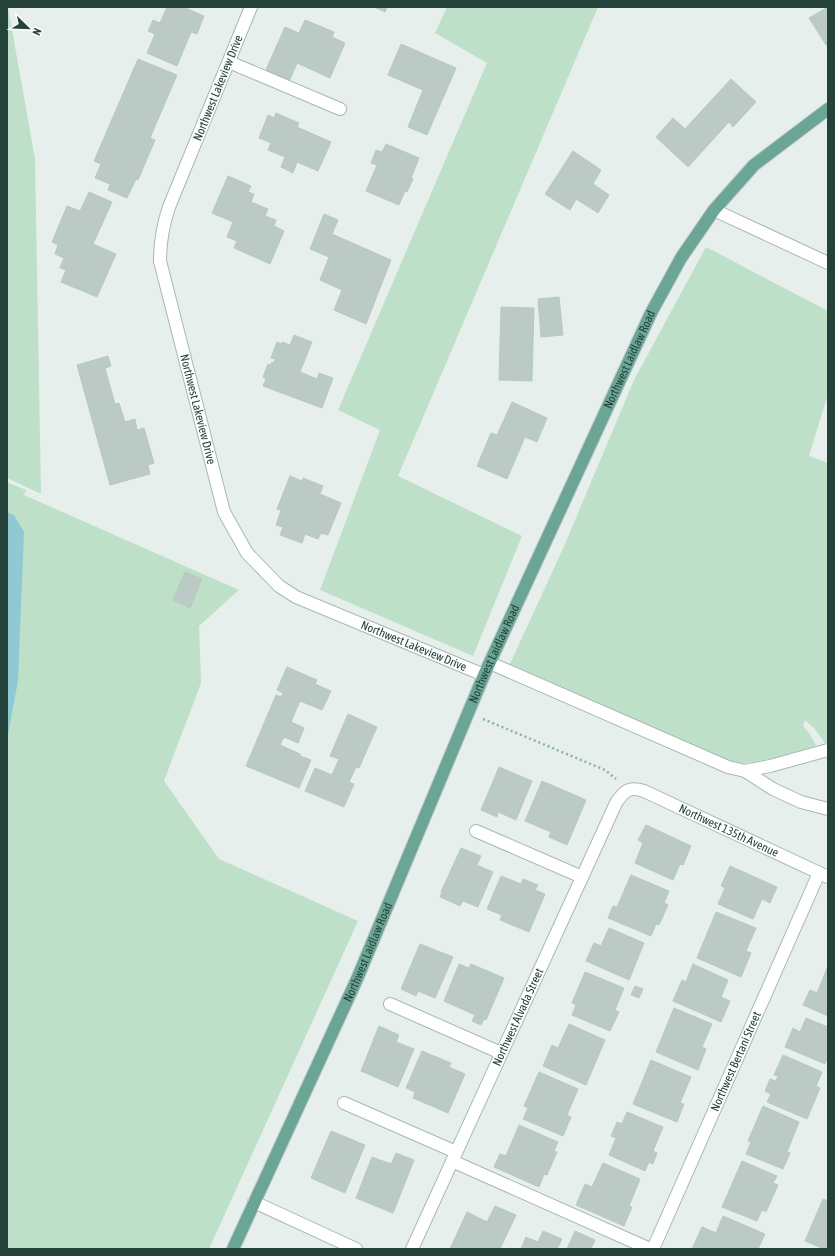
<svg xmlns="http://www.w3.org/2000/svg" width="835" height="1256" viewBox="0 0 835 1256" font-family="'Asap Condensed',sans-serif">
<rect width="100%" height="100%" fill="#e6efeb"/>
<!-- green -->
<path fill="#bfe0c8" d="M7 7H8L35 159 41 494 7 478Z
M447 7H598L398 476 522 536 473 656 320 590 380 430 338 410 487 63 435 33Z
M706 247 828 311V394L809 456 828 463V742L825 743 814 728 805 720 803 726 810 734 816 746 770 759 740 764 727 762 509 666 565 544 634 380Z
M7 482 26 490 24 495 239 590 199 626 201 683 164 781 219 859 358 921 209 1249H7Z"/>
<!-- water -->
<path fill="#8ec9d4" d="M7 512 14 515 24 532 18 681 7 740Z"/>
<!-- building -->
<path fill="#bbcac4" stroke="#b8c9c2" d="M167 7H183L204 16 197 34 191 32 177 66 147 53 155 34 148 31 153 20 160 23Z
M374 7H387L385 12Z
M828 7V44L826 45 809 18Z
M305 20 334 32 332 37 345 43 330 78 297 63 289 82 265 72 285 27 299 33Z
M401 44 456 68 427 135 408 127 423 90 388 75Z
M138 59 177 75 150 138 155 140 138 180 136 179 127 198 108 190 110 184 95 178 101 164 94 161Z
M731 79 756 102 733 127 729 122 688 167 656 137 673 118 685 129Z
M276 113 299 123 297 127 331 142 318 171 297 162 293 173 281 167 285 157 268 150 271 143 259 138 268 115 274 118Z
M386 144 419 158 411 178 413 179 407 192 405 191 399 205 366 191 377 165 371 163 376 150 382 152Z
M573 151 601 170 593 184 609 195 598 213 576 199 570 210 545 194Z
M228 176 251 186 248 192 254 194 251 202 268 209 265 216 276 220 274 226 284 231 270 264 234 248 237 241 227 237 233 222 212 213Z
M89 192 112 202 93 244 116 254 97 297 61 282 66 270 60 268 64 258 55 254 58 245 52 242 67 206 80 211Z
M324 214 338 220 332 234 391 260 366 324 334 310 342 290 320 280 329 257 310 249Z
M559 297 563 335 541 337 538 299Z
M501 307 534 308 532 381 499 380Z
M294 335 312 342 300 372 317 379 319 373 333 378 322 408 263 386 266 379 263 377 268 364 271 365 272 362 274 363 275 359 271 358 277 342 281 344 282 342 290 345Z
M108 356 111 366 105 368 115 404 119 403 125 422 135 419 137 430 144 428 154 463 148 465 150 474 110 485 77 365Z
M512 402 547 418 537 442 525 437 507 479 477 466 491 433 497 435Z
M290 476 302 481 303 478 323 486 320 494 341 503 328 535 321 533 318 539 305 534 302 543 280 535 283 527 276 525 281 510 277 509Z
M185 572 202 579 190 608 173 600Z
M287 667 317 680 315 684 331 691 322 710 300 701 291 722 304 728 298 743 284 737 280 745 300 754V756L311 760 299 788 246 766 276 695 281 697 283 693 277 690Z
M348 714 377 727 359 768 356 767 349 782 354 784 344 807 305 791 315 768 332 775 339 759 330 756Z
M499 767 532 781 516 820 498 812 497 817 481 810Z
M542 781 586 800 567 845 549 837 551 832 525 821Z
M646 825 691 846 683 865 680 864 673 880 635 863 643 843 638 840Z
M461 848 481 856 477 865 493 872 478 907 463 901 460 906 440 897 442 892H441Z
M730 866 777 887 770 903 762 899 753 919 718 904 725 888 721 886Z
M631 875 669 891 664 903 668 905 659 925 656 924 651 936 608 918 613 906 617 907Z
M501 876 521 884 523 879 538 885 535 890 545 894 529 932 500 920 502 915 487 909Z
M716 912 756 928 746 951 751 953 741 977 697 958Z
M609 928 644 943 629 980 586 961 594 943 601 946Z
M420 944 453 957 435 998 418 991 416 996 401 989Z
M459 964 469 968 471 964 504 978 486 1020 484 1019 481 1025 472 1021 475 1015 444 1001Z
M693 964 728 980 721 997 730 1001 721 1022 673 1001 682 980 686 982Z
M828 966V1016L803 1005 810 990 817 993Z
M585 972 624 988 615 1010 619 1012 610 1031 572 1015 576 1005 572 1003Z
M635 986 643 989 639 998 631 995Z
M674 1008 712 1024 702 1047 706 1049 698 1070 656 1052Z
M806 1018 828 1027V1057L825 1064 785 1047 793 1028 800 1032Z
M569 1024 605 1040 586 1085 543 1066 552 1045 558 1048Z
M379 1026 399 1035 396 1042 414 1049 398 1087 361 1071Z
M422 1051 451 1063 449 1067 465 1074 448 1113 413 1098 415 1092 406 1088Z
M783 1055 822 1072 816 1086 820 1088 807 1119 767 1102 771 1094 765 1091 770 1079 776 1081 778 1076 774 1075Z
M651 1060 691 1077 680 1103 684 1104 677 1122 633 1104Z
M539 1072 578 1089 567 1115 571 1117 563 1136 523 1119 528 1108 524 1106Z
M763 1106 799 1122 787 1152 790 1153 783 1169 746 1154 751 1142 748 1141Z
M627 1112 663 1127 653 1151 657 1153 653 1164 649 1162 645 1171 609 1155 616 1138 611 1136 617 1122 622 1124Z
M519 1125 558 1142 554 1151 557 1152 547 1175 544 1174 539 1187 494 1167 500 1154 506 1156Z
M331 1131 365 1145 345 1193 311 1178Z
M396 1153 414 1160 393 1213 356 1198 372 1157 391 1164Z
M742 1161 777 1176 773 1183 778 1185 766 1212 762 1210 757 1221 722 1207Z
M603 1163 640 1179 629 1206 632 1207 624 1226 576 1205 585 1184 592 1187Z
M823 1199 828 1201V1249H824L805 1241Z
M495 1206 516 1215 500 1249H450L467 1212 487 1222Z
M723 1216 765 1234 758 1249H692L702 1227 716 1233Z
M543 1231 562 1239 557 1249H521L526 1237 538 1242Z
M575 1231 595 1240 591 1249H567Z"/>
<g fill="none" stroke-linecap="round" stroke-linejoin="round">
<!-- minor casing -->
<g stroke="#a8b8b2" stroke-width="14">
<g id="minor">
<path id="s1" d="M251 7 169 207C163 225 160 242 160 261L224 512 247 553 279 586 296 597 484 675"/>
<path d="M229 62 340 109"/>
<path d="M714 210 828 263"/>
<path d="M490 663 728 767 745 771 773 789 801 802 828 809"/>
<path d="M745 771 770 766 828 750"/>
<path d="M476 831 582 877"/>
<path d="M390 1004 501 1053"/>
<path d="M344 1103 456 1152"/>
<path d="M452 1161 650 1249"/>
<path d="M254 1202 356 1249"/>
<path id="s2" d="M412 1249 616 803C624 791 629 786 644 791L828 877"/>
<path id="s3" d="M653 1249 819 873"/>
</g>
</g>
<!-- major casing -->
<g stroke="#c2cac8" stroke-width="14">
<g id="major">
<path id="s4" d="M233 1249 357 979 484 675 651 313 681 258 714 210 754 165 828 109"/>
</g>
</g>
<!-- path -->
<path stroke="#86b3a5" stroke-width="2.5" stroke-dasharray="2 3" stroke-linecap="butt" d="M483 719 605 770 616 779"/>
<!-- minor -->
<use href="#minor" stroke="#fff" stroke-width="12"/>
<!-- major -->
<use href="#major" stroke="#6aa596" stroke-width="12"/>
</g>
<g text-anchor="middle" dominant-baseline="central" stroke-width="3.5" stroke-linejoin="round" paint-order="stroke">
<!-- street labels -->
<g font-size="12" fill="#24423a" stroke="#f7fbf9">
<text transform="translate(218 88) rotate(-68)">Northwest Lakeview Drive</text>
<text stroke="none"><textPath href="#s4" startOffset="974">Northwest Laidlaw Road</textPath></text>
<text stroke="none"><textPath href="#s1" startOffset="424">Northwest Lakeview Drive</textPath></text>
<text stroke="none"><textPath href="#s1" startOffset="771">Northwest Lakeview Drive</textPath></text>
<text stroke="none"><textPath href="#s4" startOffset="650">Northwest Laidlaw Road</textPath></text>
<text stroke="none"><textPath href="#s2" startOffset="618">Northwest 135th Avenue</textPath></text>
<text stroke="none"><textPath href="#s4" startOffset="326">Northwest Laidlaw Road</textPath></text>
<text stroke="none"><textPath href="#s2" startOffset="255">Northwest Alvada Street</textPath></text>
<text stroke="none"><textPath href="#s3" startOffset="205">Northwest Bertani Street</textPath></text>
</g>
</g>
<!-- border -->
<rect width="835" height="1256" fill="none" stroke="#24423a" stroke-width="16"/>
<!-- north arrow -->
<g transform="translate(28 28) rotate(113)" stroke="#f7fbf9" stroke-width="3" paint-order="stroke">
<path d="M0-3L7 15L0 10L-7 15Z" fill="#24423a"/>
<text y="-6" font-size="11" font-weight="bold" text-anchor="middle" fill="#24423a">N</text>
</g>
</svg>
